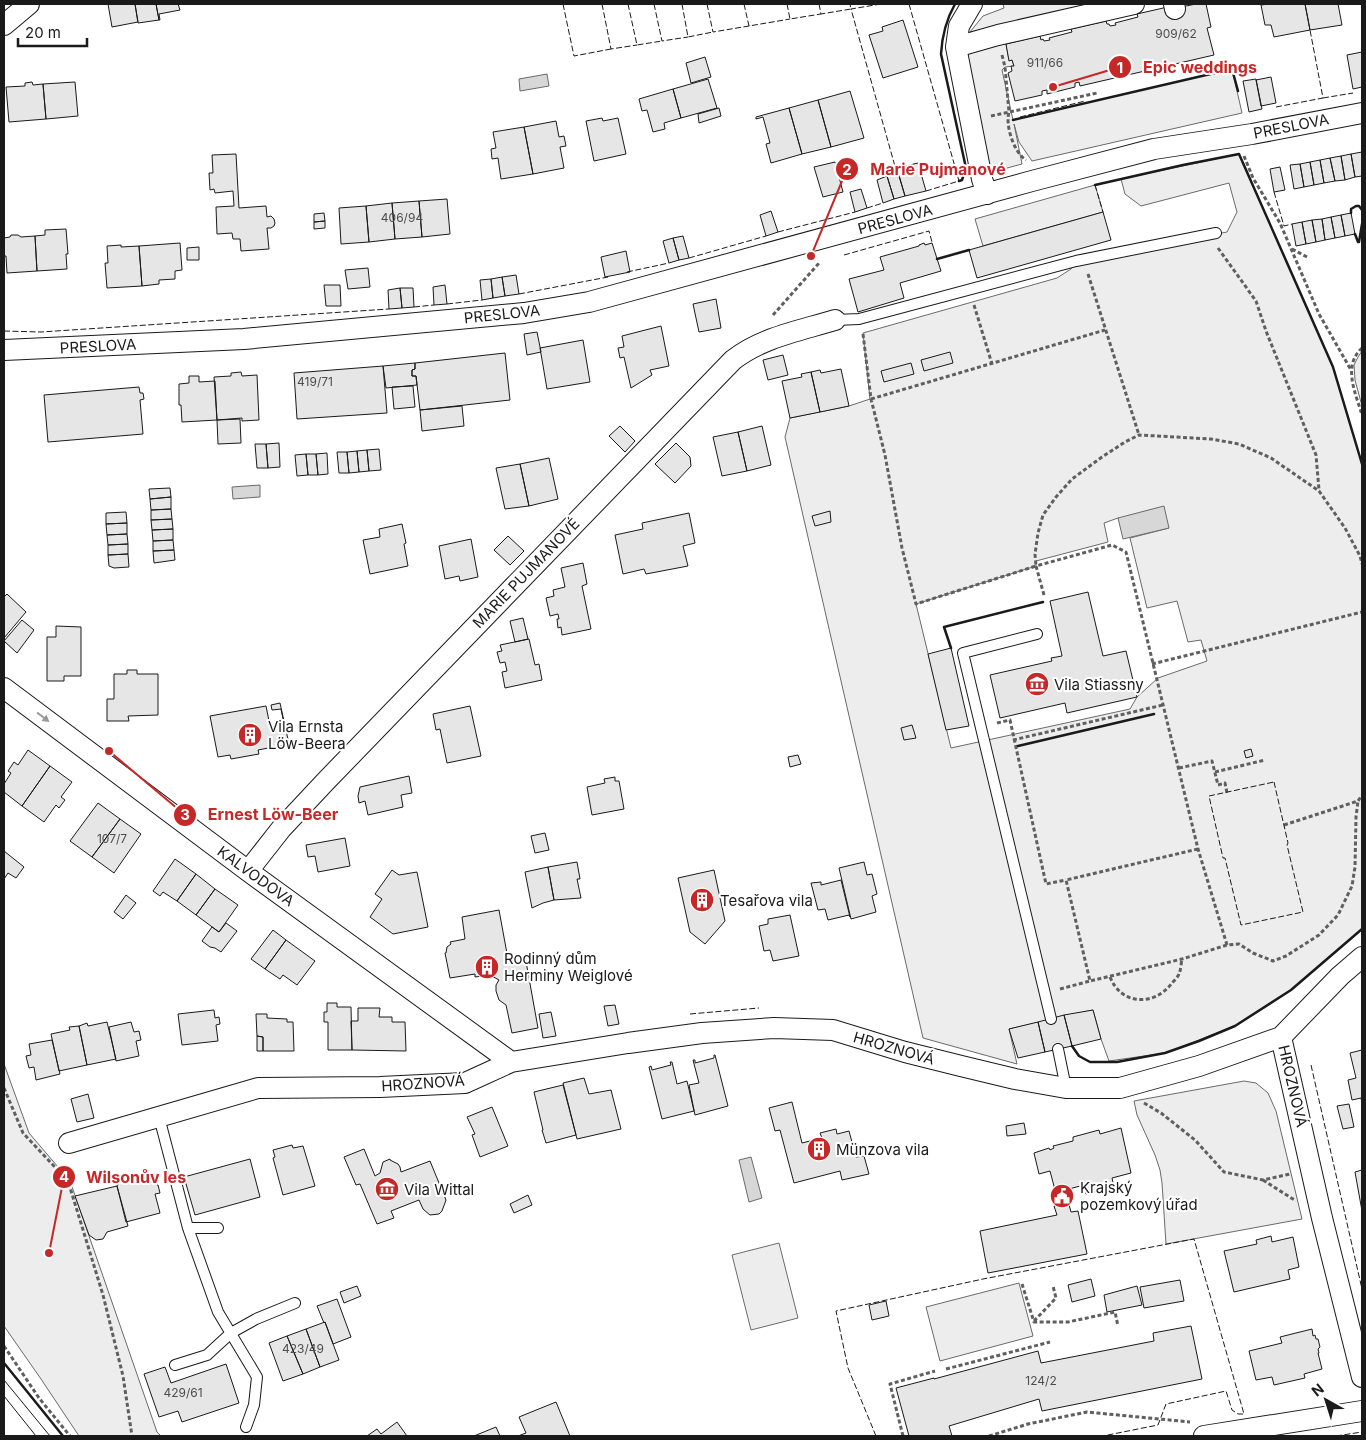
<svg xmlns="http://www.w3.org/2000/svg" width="1366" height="1440" viewBox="0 0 1366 1440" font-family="Inter,sans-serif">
<rect width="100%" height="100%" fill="#fff"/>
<!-- built -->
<path fill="#ededed" stroke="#6a6a6a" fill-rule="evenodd" d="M1003 4H1100L970 32 983 16 1004 8Z
M1003 28 1009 60H1012L1014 66 1005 67 1002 70 1013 120 1232 69 1242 113 1032 161 1019 142 1014 124 1022 164 996 171 989 165 987 157 966 61V43Z
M1239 154 1333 367 1362 464V929L1291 990 1235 1026 1165 1053 1109 1061 1101 1039 1093 1010 1009 1029 1017 1064 923 1038 785 437 790 418 849 406 870 399 863 333 1057 278 1071 269 1076 261 1227 232 1237 212 1229 183 1141 206 1125 194 1121 179ZM1118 518 1169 528 1130 538 1147 608 1177 601 1188 642 1201 640 1207 661 1158 678 1137 697 1130 709 951 748 916 604 1036 566V561L1108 542 1104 523Z
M1095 185 1103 212 983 246 975 219Z
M1362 351V406L1355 380 1354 365 1358 357Z
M4 1064 29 1133 70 1181 157 1432 161 1436H79L41 1379 4 1326Z
M1244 1081 1256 1083 1268 1093 1276 1111 1302 1219 1166 1244 1162 1183 1160 1170 1155 1155 1137 1115 1134 1101Z
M779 1243 798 1318 751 1330 732 1255Z
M1019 1283 1033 1336 940 1361 926 1307Z"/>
<!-- water -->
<path fill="#d7d7d7" stroke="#6a6a6a" d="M547 74 549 86 520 91 519 79Z
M260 485V497L233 499 232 487Z
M1164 506 1169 528 1123 539 1118 518Z
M751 1157 762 1198 749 1202 739 1160Z"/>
<!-- building -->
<path fill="#e6e6e6" stroke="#1a1a1a" d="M108 4H135L138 22 112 27Z
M135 4H156L159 20 138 23Z
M156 4H178L180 10 159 14 160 20H159Z
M1196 4H1206L1211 27 1207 28 1214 55 1080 86 1079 82 1075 83V87L1047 94V90L1042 91V95L1015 101 1008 73 1012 71 1011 66H1014L1012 60 1009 61 1006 44 1040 36 1041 40 1043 39 1044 41 1050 40 1049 38 1072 32 1071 29 1106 21 1107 24H1109L1110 26 1116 25 1115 23 1138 17 1137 14 1172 6 1181 7Z
M1269 4H1305L1310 30 1274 37 1271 25H1265L1261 5Z
M1305 4H1338L1342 25 1310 30Z
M903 20 918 67 883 78 869 35 883 31 882 27Z
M1362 52V87L1353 89 1347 55Z
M705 57 711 77 691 83 686 63Z
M1271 77 1276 103 1261 106 1256 80Z
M708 79 717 108 681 118 673 89Z
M1256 79 1262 109 1249 112 1243 81Z
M32 82 33 85 43 84 46 119 9 122 6 87 25 86V83Z
M75 82 78 116 46 119 43 84Z
M673 89 681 118 664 123 665 129 653 132 647 110 642 111 639 99Z
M850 91 864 138 831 147 818 100Z
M818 100 831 147 802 154 789 108Z
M719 108 721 116 699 123 698 114Z
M789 108 802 154 771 163 766 144 770 143 763 117 756 119V117Z
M602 118 603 121 618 118 626 154 594 161 586 121Z
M556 121 559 137 564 136 566 146 560 147 564 168 533 174 524 127Z
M524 127 533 174 501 179 498 158 492 159 491 149 496 148 493 132Z
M1362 152V176L1355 177 1351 154Z
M236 154 239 208 266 206 267 217 271 216 274 219 275 223 274 226 271 228H267L269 249 241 251 240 239H233L232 233 217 234 216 207 234 206 233 191 215 193 214 189 210 190 209 173H213L212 155Z
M1351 154 1355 177 1345 180 1341 156Z
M1341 156 1345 180 1335 181 1330 158Z
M1330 158 1335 181 1324 183 1320 160Z
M1320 160 1324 183 1314 185 1310 162Z
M835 162 843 192 823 197 814 167Z
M1310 162 1314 185 1304 187 1300 164Z
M918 163 926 191 905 196 897 168Z
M1300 164 1304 187 1294 189 1290 165Z
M1280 167 1285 190 1274 192 1270 169Z
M898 173 905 196 894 199 887 176Z
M887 176 894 199 883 203 877 180Z
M861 189 867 208 855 212 850 192Z
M447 199 450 234 422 237 419 201Z
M419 201 422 237 395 239 392 203Z
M392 203 395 239 369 242 366 206Z
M366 206 369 242 341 244 339 208Z
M771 211 778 232 766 236 760 215Z
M1103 212 1111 240 977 278 969 250Z
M324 213 325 221 314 222V214Z
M1351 213 1355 234 1345 236 1341 215Z
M1341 215 1345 236 1335 238 1331 217Z
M1331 217 1335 238 1325 240 1322 219Z
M1322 219 1325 240 1316 242 1312 220Z
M1312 220 1316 242 1306 244 1302 222Z
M325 221V228L314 229V222Z
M1302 222 1306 244 1296 246 1292 224Z
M66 229 68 254H66L67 269 37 271 35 236 45 235V230Z
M11 235H18L21 237 35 236 37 271 7 273 6 256H4V238L10 237Z
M683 236 689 258 679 260 673 238Z
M673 238 679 260 669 263 663 241Z
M180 243 182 270 175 271V279L159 280V284L142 286 139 246Z
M924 243 925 245 932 243 941 271 900 283 904 298 858 312 849 279 884 270 880 257 919 246V245Z
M121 245V247L139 246 142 286 107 288 105 263H108L107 246Z
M199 247V260H187V248Z
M626 251 630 272 605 277 601 257Z
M368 268 370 287 348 289 345 270Z
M516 275 519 294 505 296 502 277Z
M502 277 505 296 493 298 491 279Z
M491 279 493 298 482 300 480 280Z
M324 285H340L341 306H326Z
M445 285 447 304 434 305 433 287Z
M400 288H413L414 307 402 308Z
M400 288 402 308 389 309 388 290Z
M716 299 721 328 699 332 693 304Z
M661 326 669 366 650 370 652 375 631 388 624 357 620 358 618 348 624 347 622 336Z
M537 332 541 352 527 355 524 334Z
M583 340 590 382 547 389 540 348Z
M950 352 953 363 924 371 921 360Z
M505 353 510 400 420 410 416 376H412V370L415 369V363Z
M783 355 788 375 768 380 763 360Z
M415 363V369L412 370V376H416L417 385 386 388 383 366Z
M911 363 914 374 884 382 881 371Z
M383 366 387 413 297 419 294 373Z
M841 369 849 406 820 412 811 372 820 370 821 373Z
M241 372 242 376 257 375 259 420 242 421V418L217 420 214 377 231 376V373Z
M811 372 820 412 790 418 782 381 802 377 801 374Z
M189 376H199V382L215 381 217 420 182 422 181 405H179V384L189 383Z
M413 386 415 407 394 409 392 387Z
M139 387 140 393H143L144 399 140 400 143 434 48 442 44 395Z
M462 406 464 426 422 431 420 410Z
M240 419 241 443 218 444 217 420Z
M620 426 635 441 625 452 609 436Z
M762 426 771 465 747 471 738 432Z
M738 432 747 471 722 476 713 437Z
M279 443 280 467 268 468 266 444Z
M676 443 690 457 691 466 675 483 655 464Z
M255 444H266L268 468H257Z
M379 449 381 470 369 471 367 450Z
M367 450 369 471 359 472 357 451Z
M357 451 359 472 349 473 347 452Z
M337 452H347L349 473H339Z
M327 453 328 474 318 475 316 454Z
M306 454H316L318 475H308Z
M306 454 308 475 297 476 295 455Z
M549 458 558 499 529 506 520 464Z
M520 464 529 506 505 509 496 468Z
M170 488 171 497 150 499 149 489Z
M171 497V509L151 510 150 499Z
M171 509 172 519 151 520V510Z
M830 511 831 522 815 526 812 516Z
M126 512 127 523 106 524V513Z
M689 513 695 543 683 546 688 566 646 574 644 569 623 574 615 535 643 529 642 523Z
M172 519 173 529 152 530 151 520Z
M127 523V534L107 535 106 524Z
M402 524 406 543 404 544 408 566 370 574 363 540 380 537 379 529Z
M173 529V540L153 541 152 530Z
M127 534 128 544 108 545 107 535Z
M508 536 524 551 510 565 494 550Z
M471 539 478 577 460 581 459 576 445 579 439 546Z
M173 540 174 550 153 551V541Z
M128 544V554L108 555V545Z
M174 550 175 560 154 563 153 551Z
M128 554 129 567 114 568 109 566 108 555Z
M583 563 587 584 582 586 591 629 562 635 561 627 558 628 557 619H559L558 614 550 616 546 598 554 596 553 590 565 587 561 568Z
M1088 592 1103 656 1126 651 1137 697 1067 713 1065 703 1000 718 990 675 1052 661 1051 658 1062 656 1050 601Z
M7 594 26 612 4 638V597Z
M523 618 528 639 515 642 510 621Z
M22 620 34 630 17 653 4 641Z
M56 626 81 627V676H64V681H47V637H56Z
M529 639 535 665 539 664 542 680 505 688 502 672 507 671 505 662 500 663 497 652 502 651 500 645Z
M951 648 969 726 946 730 928 654Z
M127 670H137V674H158V715L128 716 129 721H107V699H114V674H127Z
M280 703 289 744 258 750 259 754 231 759 230 755 218 757 210 716 266 706 270 726 284 724 281 709 272 710 271 705Z
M470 706 481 756 447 763 440 729 436 730 433 714Z
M912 725 916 738 904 740 901 728Z
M1251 749 1253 756 1246 758 1244 751Z
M28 750 50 766 22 806 4 792V784L11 773 8 771 14 762 18 765Z
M798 755 801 764 790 767 788 757Z
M50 766 72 782 61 797 65 800 59 808 56 805 44 822 22 806Z
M409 776 412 793 401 795 403 807 368 815 365 801 359 803 358 796 360 787Z
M615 777V781H619L624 809 592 815 587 787 605 783 604 779Z
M98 803 120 819 92 857 70 841Z
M120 819 141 834 114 873 92 857Z
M545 833 549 850 535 853 531 836Z
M345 838 350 866 318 872 315 856 308 857 306 845Z
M4 851 24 867 16 878 8 873 4 879Z
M175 859 196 874 177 901 163 892 160 896 153 891Z
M577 862 580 879H577L581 898 554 900 548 867Z
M864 862 867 875 872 874 877 894 872 896 876 912 851 919 839 868Z
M548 867 554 900 543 903 532 908 525 872Z
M392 870 399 875 417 872 428 927 393 934 370 917 382 899 375 894Z
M714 870 725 921 705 944 690 932 678 878Z
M196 874 215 889 196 915 177 901Z
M841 880 850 917 849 915 828 920 825 909 818 910 811 883 821 882V885Z
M215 889 238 905 219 932 196 915Z
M126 895 136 903 123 919 114 912Z
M499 910 508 959 525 956 538 1028 512 1033 506 1005 499 1000 496 991V985L499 980 490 975 475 977V974L450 978 445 953H446L447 947 451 944 450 942 465 939 462 917Z
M790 915 799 956 773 961 770 950 764 951 759 926 768 924V919Z
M226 923 237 931 221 952 215 948 210 947 202 941 212 927 219 932Z
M273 930 286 940 265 969 251 959Z
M286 940 315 961 297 985 283 975 280 979 265 969Z
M327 1003H337V1007H351L352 1050H328V1022H324V1012H327Z
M615 1005 619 1024 608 1026 604 1006Z
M358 1008H380L379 1017H392V1022H405L406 1051 352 1050 351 1021H358Z
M214 1010 215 1018 219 1017 220 1024 216 1025 218 1041 182 1045 178 1014Z
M1093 1010 1101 1039 1072 1046 1064 1015Z
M551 1012 556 1036 543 1038 539 1014Z
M256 1014H267V1018L287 1019V1022H293L294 1051H263V1037L257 1036Z
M1064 1015 1072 1046 1045 1052 1038 1022Z
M107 1022 116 1059 87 1065 79 1026 87 1023 88 1026Z
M131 1022 134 1032 139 1031 141 1040 136 1041 139 1056 116 1061 109 1027Z
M1038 1022 1045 1052 1018 1058 1009 1029Z
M79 1026 87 1065 59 1071 51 1034 70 1030 69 1027Z
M257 1036 263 1037V1051H257Z
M52 1040 60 1074 36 1080 34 1067 29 1068 26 1056 31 1055 29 1044Z
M1362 1050V1103L1361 1098 1352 1100 1348 1080 1356 1078 1350 1053Z
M714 1055H715L728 1106 695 1115 689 1085 699 1083 693 1060H695V1063L714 1058Z
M670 1062H672L677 1084 687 1081 694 1111 662 1119 649 1067 651 1066 652 1070 671 1065Z
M584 1078 589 1094 611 1090 621 1129 577 1139 563 1083Z
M563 1085 576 1135 546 1143 542 1130H543L534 1092Z
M88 1094 94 1118 77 1122 71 1099Z
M792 1102 802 1143 822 1138 820 1133 836 1129 837 1134 849 1131 856 1157 864 1156 869 1174 842 1180 840 1171 794 1183 780 1130 775 1131 769 1108Z
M1349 1104 1354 1127 1343 1129 1337 1106Z
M492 1107 508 1146 480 1157 472 1135 475 1134 467 1117Z
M1024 1123 1026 1134 1007 1136 1006 1126Z
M1121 1128 1131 1173 1112 1178 1114 1187 1086 1194 1084 1185 1065 1190 1071 1212 1078 1211 1087 1254 988 1273 980 1231 1057 1215 1054 1206 1059 1205 1050 1171 1039 1174 1034 1153 1049 1148 1050 1150 1054 1148 1053 1146 1073 1141V1137L1099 1130 1100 1134Z
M292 1145 293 1148 303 1146 315 1186 283 1195 273 1158 275 1157 273 1150Z
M364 1149 375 1176 380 1173 383 1162 390 1159V1160L398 1164 400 1167 401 1172 430 1161 446 1200 442 1211 439 1214 430 1215 423 1209 419 1200 391 1211 394 1218 377 1224 360 1184 356 1185 344 1157Z
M250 1159 260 1197 195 1215 184 1177Z
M1362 1170V1211L1355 1172Z
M151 1177 152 1183 156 1182 157 1185H158L160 1193 155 1194 160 1213 126 1222 117 1186 120 1181 125 1180 128 1183Z
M117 1186 128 1226 107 1232 103 1239 96 1240 89 1235 75 1196Z
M528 1195 532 1205 514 1213 510 1204Z
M1271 1236 1272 1242 1293 1237 1299 1267 1288 1270 1290 1279 1234 1292 1224 1251 1257 1244 1256 1240Z
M1091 1279 1095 1296 1072 1302 1068 1285Z
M1180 1280 1184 1301 1144 1308 1140 1287Z
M357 1286 361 1296 344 1303 340 1292Z
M1137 1286 1142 1305 1107 1312 1104 1295Z
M337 1299 351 1337 333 1344 325 1322 324 1323 317 1306Z
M886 1301 889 1316 872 1320 869 1305Z
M325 1322 339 1360 320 1367 306 1329Z
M1191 1326 1202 1379 1042 1411 1039 1399 949 1426 952 1436H909L896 1388 934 1378V1379L1038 1351 1041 1363 1154 1341 1153 1333Z
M306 1329 320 1367 303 1374 287 1336Z
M1312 1329 1313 1336 1315 1335 1316 1339H1318L1320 1347 1318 1349 1319 1353H1318L1322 1369 1304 1374 1305 1378 1274 1385 1272 1377 1256 1380 1249 1351 1282 1343 1280 1337Z
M287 1336 303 1374 283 1381 269 1343Z
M226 1364 239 1403 182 1422 178 1411 159 1417 144 1374 165 1367 171 1383Z
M556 1402 570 1436H518L526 1433 519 1417Z
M397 1422 407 1436H367L377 1429 381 1434Z
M496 1427 500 1436H474Z"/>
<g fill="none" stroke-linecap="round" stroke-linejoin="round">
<!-- lane casing -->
<g stroke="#1a1a1a" stroke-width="12">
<path id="lane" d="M835 320 859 319 1076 261 1216 233
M1037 634 963 653 1051 1019
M1058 1049 1066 1088
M159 1117 188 1228 218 1312 257 1377 254 1405 246 1427
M188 1228H218
M175 1365 207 1355 231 1333 256 1319 295 1303"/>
</g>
<!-- street casing -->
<g stroke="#1a1a1a" stroke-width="22">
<path id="street" d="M972 4 959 26 956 47 982 179 987 194
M1174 4 1175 9
M4 25 29 4
M956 47 998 35 1134 4
M4 350 244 339 524 313 589 302 1032 181 1154 149 1252 134 1362 113
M4 688 248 871 511 1062
M248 871 281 829 325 782 733 360C763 337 799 331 835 320
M1281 1037 1322 1218 1362 1377
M69 1143 258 1088 380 1087 465 1083 511 1062 628 1043 702 1033 774 1028 833 1030 905 1052 961 1066 1015 1079 1066 1088H1120L1199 1066 1281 1037 1340 976 1362 957
M1204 1436 1362 1411"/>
</g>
<!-- path -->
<path stroke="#5f5f5f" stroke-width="3" stroke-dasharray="4 2.5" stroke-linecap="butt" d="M1002 55 1005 67 1009 112C1005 125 1014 153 1026 160
M991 116 1097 93
M1244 156 1253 178 1280 223 1319 314 1351 370
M1218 248 1256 301 1266 331 1316 455 1319 490
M1292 249 1307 257
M1088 274 1139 435
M974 305 992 364
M773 315 820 262
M863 334 871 399 885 455 902 548 916 604 1036 566 1035 554 1038 533 1043 515 1056 497 1072 479 1102 457 1125 442 1139 435 1211 439 1239 444 1271 458 1319 491 1345 528 1360 556 1362 564
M1362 348C1342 366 1356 394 1362 415
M871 399 1105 330
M1044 595 1036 566 1112 545 1126 552 1198 849 1227 945
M1152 664 1362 612
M997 723 1010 720 1046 884 1066 880
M1013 740 1163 705
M1179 768 1212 761 1218 785 1225 783 1227 793
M1215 772 1265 760
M1284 825 1358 801 1362 795
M1198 849 1066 880 1090 981 1182 959 1227 945 1239 944 1253 953 1273 961 1286 956 1319 935 1338 915 1352 886 1355 867 1356 817 1358 801
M1110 977C1121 1005 1154 1007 1172 983 1174 981 1178 977 1179 974 1181 970 1181 963 1182 959
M1060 989 1090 981
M4 1088 23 1133 68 1181 103 1295 123 1376 132 1436
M1144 1103 1161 1113 1195 1140 1224 1172 1263 1180 1290 1174
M1263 1180 1296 1201
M1022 1284 1034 1322H1068L1115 1312 1118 1326
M1034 1321 1056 1298 1053 1286
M4 1346 39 1398 70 1436
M946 1369 1050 1342
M903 1436 890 1384 935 1371
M989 1436 1028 1424 1087 1412 1190 1422"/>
<!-- lane -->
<use href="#lane" stroke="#fff" stroke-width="10"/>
<!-- street -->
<use href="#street" stroke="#fff" stroke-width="20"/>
<!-- tram -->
<path stroke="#1a1a1a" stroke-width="1" d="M4 1380 50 1436
M4 1396 36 1436"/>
<!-- fence -->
<path stroke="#1a1a1a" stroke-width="1" stroke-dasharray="6 2.5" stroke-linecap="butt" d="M563 4 574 56 611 49
M602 4 611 49 637 45
M628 4 637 45 662 41
M654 4 662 41 688 37
M682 4 688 37 713 32
M707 4 713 32 749 26
M744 4 749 26 790 19
M787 4 790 19 821 14
M819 4 821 14 851 9 850 4
M881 4 851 9 896 170
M909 4 959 181 926 191
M1323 98 1353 93
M1276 107 1323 98 1310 30
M1020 117 1085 101
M1095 185 1103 212
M1274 192 1284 226 1292 224
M867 208 883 203
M778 232 855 212
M844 255 929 231 932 242
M689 258 766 236
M627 272 669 263
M519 294 608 277
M447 304 482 300
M414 307 434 305
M4 331 41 332 389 309
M1274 782 1288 843 1287 845 1303 912 1241 925 1225 858H1223L1209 796Z
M690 1014 759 1008
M1311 1065 1362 1289
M876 1436 848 1368 836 1311 983 1279 1194 1239 1244 1414H1238L1232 1410 1226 1391 1166 1404 1158 1425 1103 1436
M1336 1436 1362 1432"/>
<!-- wall -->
<path stroke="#1a1a1a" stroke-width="2.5" d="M955 4C946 20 942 36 941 54L966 168 962 180 959 181
M1013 120 1232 69 1238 91
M1095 185 1183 165 1239 154 1333 367 1362 464
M1351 213V209L1356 206H1359L1362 210
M1355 234 1358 242H1359L1362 224
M937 259 969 250
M951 648 944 627 1043 602
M1018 746 1154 714
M1072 1046 1079 1056 1090 1062H1117L1165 1053 1199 1041 1235 1026 1291 990 1362 929
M4 1363 63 1436"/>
</g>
<!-- one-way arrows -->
<defs><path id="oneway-solid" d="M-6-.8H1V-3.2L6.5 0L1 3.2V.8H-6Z" transform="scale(1.25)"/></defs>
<use fill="#989898" href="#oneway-solid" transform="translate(43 717) rotate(37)"/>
<!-- icons -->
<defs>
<g id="museum-disc" transform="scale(1.25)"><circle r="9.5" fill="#c62828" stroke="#fff"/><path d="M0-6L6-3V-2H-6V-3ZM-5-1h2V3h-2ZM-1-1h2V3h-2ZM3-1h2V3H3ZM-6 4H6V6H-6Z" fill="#fff"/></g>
<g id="building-disc" transform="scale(1.25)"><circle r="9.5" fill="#c62828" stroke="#fff"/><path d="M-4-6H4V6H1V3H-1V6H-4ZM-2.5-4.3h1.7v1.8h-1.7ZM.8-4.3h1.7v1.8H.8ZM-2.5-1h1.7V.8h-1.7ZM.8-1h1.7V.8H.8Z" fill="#fff"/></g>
<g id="civic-disc" transform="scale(1.25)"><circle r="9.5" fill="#c62828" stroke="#fff"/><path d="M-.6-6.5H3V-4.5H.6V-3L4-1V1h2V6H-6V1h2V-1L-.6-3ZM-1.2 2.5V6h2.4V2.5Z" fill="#fff"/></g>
</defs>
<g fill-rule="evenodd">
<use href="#museum-disc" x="1037" y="684"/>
<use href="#building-disc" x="250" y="735"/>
<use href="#building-disc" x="702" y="900"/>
<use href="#building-disc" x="487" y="967"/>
<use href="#building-disc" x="819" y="1149"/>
<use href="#museum-disc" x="387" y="1189"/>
<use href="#civic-disc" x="1062" y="1196"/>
</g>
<g text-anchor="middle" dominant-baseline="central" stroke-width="4" stroke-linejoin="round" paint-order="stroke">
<!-- number labels -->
<g font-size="12" fill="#4d4d4d">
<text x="1176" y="33">909/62</text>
<text x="1045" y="62">911/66</text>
<text x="402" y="217">406/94</text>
<text x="315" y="381">419/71</text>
<text x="112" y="838">107/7</text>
<text x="303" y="1348">423/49</text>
<text x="1041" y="1380">124/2</text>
<text x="183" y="1392">429/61</text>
</g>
<!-- street labels -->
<g font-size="15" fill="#1a1a1a" stroke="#fff">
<text transform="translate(1291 126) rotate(-11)">PRESLOVA</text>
<text transform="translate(895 219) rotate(-15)">PRESLOVA</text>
<text transform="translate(502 314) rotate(-6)">PRESLOVA</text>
<text transform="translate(98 346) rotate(-3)">PRESLOVA</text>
<text transform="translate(526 573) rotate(-46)">MARIE PUJMANOVÉ</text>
<text transform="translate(256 876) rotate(36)">KALVODOVA</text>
<text transform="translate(894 1048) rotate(16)">HROZNOVÁ</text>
<text transform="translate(423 1083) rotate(-4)">HROZNOVÁ</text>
<text transform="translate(1293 1086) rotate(77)">HROZNOVÁ</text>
</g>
<!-- poi labels -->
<g font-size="15" fill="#1a1a1a" stroke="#fff" text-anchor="start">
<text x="1054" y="684">Vila Stiassny</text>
<text x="268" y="726">Vila Ernsta<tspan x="268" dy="17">Löw-Beera</tspan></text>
<text x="720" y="900">Tesařova vila</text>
<text x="504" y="958">Rodinný dům<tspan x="504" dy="17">Herminy Weiglové</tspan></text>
<text x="836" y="1149">Münzova vila</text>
<text x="1080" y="1187">Krajský<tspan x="1080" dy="17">pozemkový úřad</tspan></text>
<text x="404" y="1189">Vila Wittal</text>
</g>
</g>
<!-- callouts -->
<path fill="none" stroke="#c62828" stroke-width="2" d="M1053 87L1120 67M811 256L847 169M109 751L185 815M49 1253L64 1177"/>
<g fill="#c62828" stroke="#fff" stroke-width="2">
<circle cx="1053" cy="87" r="5"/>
<circle cx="811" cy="256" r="5"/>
<circle cx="109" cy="751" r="5"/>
<circle cx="49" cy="1253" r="5"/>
<circle cx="1120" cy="67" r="12"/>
<circle cx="847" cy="169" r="12"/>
<circle cx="185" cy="815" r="12"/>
<circle cx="64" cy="1177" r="12"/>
</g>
<g font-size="15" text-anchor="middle" font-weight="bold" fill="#fff">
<text x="1120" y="73">1</text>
<text x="847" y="175">2</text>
<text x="185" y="820">3</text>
<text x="64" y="1182">4</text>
</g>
<g font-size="16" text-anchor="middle" font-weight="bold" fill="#c62828" stroke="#fff" stroke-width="4" stroke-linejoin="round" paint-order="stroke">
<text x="1200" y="73">Epic weddings</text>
<text x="938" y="175">Marie Pujmanové</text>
<text x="273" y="820">Ernest Löw-Beer</text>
<text x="136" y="1183">Wilsonův les</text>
</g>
<!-- border -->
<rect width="1366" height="1440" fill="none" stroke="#1a1a1a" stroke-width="10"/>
<!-- north arrow -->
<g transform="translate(1326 1400) rotate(321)" stroke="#ffffff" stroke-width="4" paint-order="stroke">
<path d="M0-4L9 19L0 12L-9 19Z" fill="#1a1a1a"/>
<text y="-8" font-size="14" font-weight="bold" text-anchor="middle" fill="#1a1a1a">N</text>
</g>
<!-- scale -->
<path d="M18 38v8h69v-8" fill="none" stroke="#1a1a1a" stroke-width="2.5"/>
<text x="25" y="38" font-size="15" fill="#1a1a1a" stroke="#ffffff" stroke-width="4" paint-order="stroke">20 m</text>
</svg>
